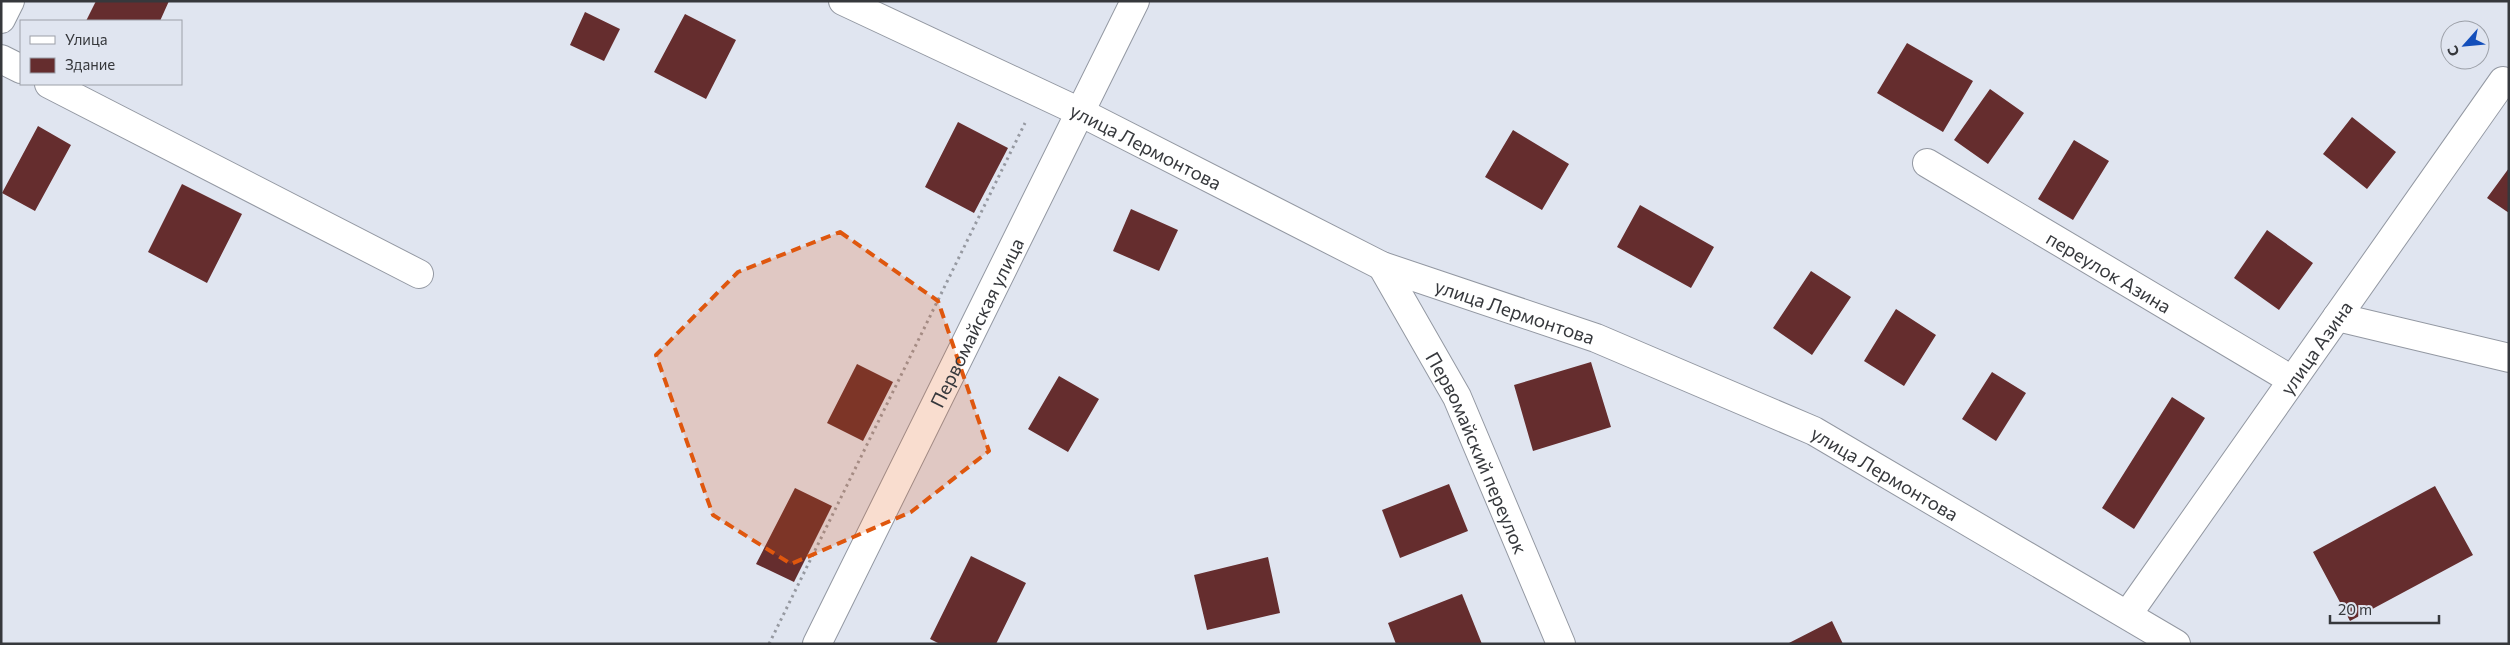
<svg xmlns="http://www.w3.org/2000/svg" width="2510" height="645" viewBox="0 0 2510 645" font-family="Commissioner,sans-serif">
<rect width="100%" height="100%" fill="#e0e5f0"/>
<!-- building -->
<path fill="#652d2e" d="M96 1H169L160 21H86Z
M585 12 620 29 604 61 570 45Z
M685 14 736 40 706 99 654 72Z
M1907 43 1973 81 1943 132 1877 93Z
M1990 89 2024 113 1988 164 1954 140Z
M2352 117 2396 152 2367 189 2323 154Z
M958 122 1008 148 974 213 925 187Z
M38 126 71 145 35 211 2 193Z
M1513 130 1569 164 1542 210 1485 177Z
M2074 140 2109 161 2073 220 2038 199Z
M2509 168V213L2487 198Z
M182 184 242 214 207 283 148 252Z
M1640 205 1714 247 1691 288 1617 247Z
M1131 209 1178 230 1159 271 1113 251Z
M2267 230 2313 263 2279 310 2234 278Z
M1811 271 1851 297 1812 355 1773 328Z
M1896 309 1936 335 1904 386 1864 361Z
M1591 362 1611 427 1533 451 1514 385Z
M857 364 893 382 863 441 827 423Z
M1992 372 2026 393 1996 441 1962 419Z
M1059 376 1099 399 1068 452 1028 429Z
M2172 397 2205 418 2134 529 2102 508Z
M1449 484 1468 531 1400 558 1382 510Z
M2435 486 2473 555 2350 621 2313 552Z
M795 488 832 506 794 582 756 564Z
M971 556 1026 583 996 644H940L930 639Z
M1268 557 1280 613 1207 630 1194 575Z
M1462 594 1482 644H1396L1388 623Z
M1832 621 1843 644H1787Z"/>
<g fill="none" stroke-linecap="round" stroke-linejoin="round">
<!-- minor casing -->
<g stroke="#9398a2" stroke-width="30">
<g id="minor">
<path id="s1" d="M843 1 1080 112 1382 266 1596 338 1814 431 2176 644"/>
<path d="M1 19 10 1"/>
<path d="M1 59 21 69"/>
<path d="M49 84 419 274"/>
<path id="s2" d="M1927 163 2292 380"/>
<path id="s3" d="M1382 266 1457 397 1561 644"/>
<path d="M2337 317 2509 358"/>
<path id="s4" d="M2128 614 2503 81"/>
<path id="s5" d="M817 644 1135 1"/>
</g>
</g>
<!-- path -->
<path stroke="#9699a1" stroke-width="3" stroke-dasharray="2.5 4" stroke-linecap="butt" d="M769 644 1025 123"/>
<!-- minor -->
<use href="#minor" stroke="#fff" stroke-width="28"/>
</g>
<!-- marked area -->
<path fill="#df570e" fill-opacity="0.2" stroke="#df570e" stroke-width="4" stroke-dasharray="10 6" stroke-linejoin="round" d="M840 232 938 301 989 451 911 512 791 564 713 515 656 355 738 272Z"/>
<g text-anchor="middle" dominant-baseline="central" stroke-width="5" stroke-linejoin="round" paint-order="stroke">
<!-- street labels -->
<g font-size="19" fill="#36383c" stroke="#e0e5f0">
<text stroke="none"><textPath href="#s1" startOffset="336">улица Лермонтова</textPath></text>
<text stroke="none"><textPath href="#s2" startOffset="212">переулок Азина</textPath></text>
<text stroke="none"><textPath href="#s1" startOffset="741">улица Лермонтова</textPath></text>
<text stroke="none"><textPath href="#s5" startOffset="359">Первомайская улица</textPath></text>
<text stroke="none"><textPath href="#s4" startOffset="326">улица Азина</textPath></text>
<text stroke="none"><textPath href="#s3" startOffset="210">Первомайский переулок</textPath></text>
<text stroke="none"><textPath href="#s1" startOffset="1146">улица Лермонтова</textPath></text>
</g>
</g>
<!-- border -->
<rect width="2510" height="645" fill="none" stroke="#36383c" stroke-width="5"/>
<!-- legend -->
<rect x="20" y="20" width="162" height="65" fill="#e0e5f0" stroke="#9ca0a8"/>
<rect x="30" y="36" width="25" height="8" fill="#ffffff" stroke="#9ca0a8"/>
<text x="65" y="45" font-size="15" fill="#36383c">Улица</text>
<rect x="30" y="58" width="25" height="15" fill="#652d2e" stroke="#9ca0a8"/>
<text x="65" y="70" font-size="15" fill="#36383c">Здание</text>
<!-- north arrow -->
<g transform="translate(2465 45) rotate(243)"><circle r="24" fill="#e0e5f0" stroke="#9ca0a8"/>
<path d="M0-4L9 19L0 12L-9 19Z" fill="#144fbb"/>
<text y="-8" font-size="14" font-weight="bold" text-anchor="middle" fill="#36383c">С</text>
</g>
<!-- scale -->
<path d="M2330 615v8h109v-8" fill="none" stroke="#36383c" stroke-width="2.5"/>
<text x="2338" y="615" font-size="15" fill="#36383c" stroke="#e0e5f0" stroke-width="4" paint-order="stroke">20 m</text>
</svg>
